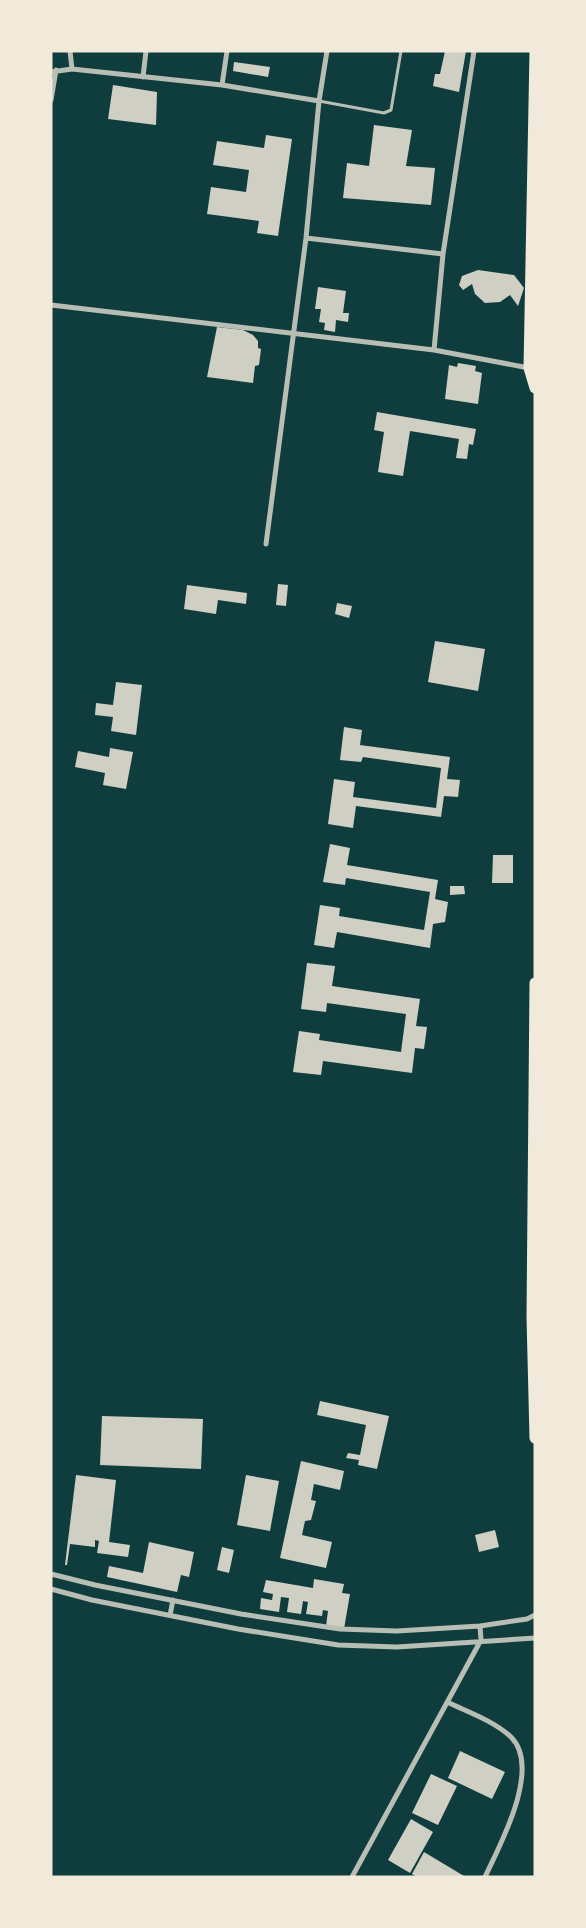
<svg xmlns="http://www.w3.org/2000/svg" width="586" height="1928" viewBox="0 0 586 1928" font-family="'Nunito Sans',sans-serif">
<rect width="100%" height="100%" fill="#0f3d3e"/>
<!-- building -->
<path fill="#cfcfc3" d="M445 51H466L459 92 433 86 435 74H440Z
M234 62 270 67 268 77 233 71Z
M113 85 157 92 156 125 108 119Z
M374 125 412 130 406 166 435 168 431 205 343 198 347 163 369 166Z
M266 135 292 139 278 236 257 233 259 221 207 214 211 187 246 192 249 170 213 165 217 141 264 148Z
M478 270 514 275 524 288 518 306 510 295 500 302 485 303 475 294 472 284 463 290 459 285 462 276Z
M318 287 346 291 343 313H349L348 322 336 320 335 332 324 330 325 323 319 322 321 309H315Z
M217 327 243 330 253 335 258 341V348L261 349 259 365 255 366 253 383 207 377Z
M458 363 476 366 475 371 482 373 478 404 445 399 449 365 457 367Z
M377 412 476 429 473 445 469 444 467 459 456 458 459 439 410 431 403 476 378 472 384 432 374 430Z
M278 584 288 585 286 606 276 605Z
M187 585 247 593 246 604 218 600 216 614 184 609Z
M337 603 352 606 349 618 335 614Z
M435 641 485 649 478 691 428 682Z
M116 682 142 685 136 735 111 731 113 717 95 715 96 703 113 705Z
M344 727 362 730 360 745 450 757 447 779 460 780 458 797 444 796 441 817 356 806 353 828 328 824 334 779 355 782 353 797 436 808 441 768 363 757 361 762 340 760Z
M110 748 133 752 126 789 103 785 105 773 75 767 78 751 109 757Z
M330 844 350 848 347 865 438 880 435 899 448 902 445 922 433 924 430 948 337 932 334 948 314 945 320 905 340 908 339 916 424 930 430 892 346 878 345 885 323 882Z
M493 855H513V883H492Z
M450 886H464L465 894 450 895Z
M307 963 335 966 332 986 420 999 416 1026 427 1027 424 1049 415 1048 412 1073 323 1061 321 1075 293 1072 299 1031 320 1034 319 1040 401 1052 406 1014 327 1003 326 1012 301 1009Z
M320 1401 389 1416 377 1469 358 1465 359 1460 346 1458 348 1453 360 1455 366 1425 317 1415Z
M102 1416 203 1419 201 1469 100 1465Z
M301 1461 344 1471 340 1490 314 1484 311 1500 316 1501 311 1520 305 1521 302 1535 332 1542 326 1568 280 1558Z
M76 1475 116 1480 109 1542 130 1545 128 1557 97 1553 99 1541 95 1540V1547L70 1544 67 1565H65Z
M246 1475 279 1481 270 1531 237 1525Z
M495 1530 499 1547 479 1552 475 1535Z
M149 1542 194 1552 189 1577 181 1575 177 1592 107 1577 109 1566 143 1573Z
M222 1547 234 1550 229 1573 217 1570Z
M314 1579 344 1584 342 1593 350 1594 344 1629 326 1626 328 1611 323 1610 322 1616 306 1614 308 1602 303 1601 301 1614 287 1612 289 1598 281 1597 279 1612 260 1609 261 1598 272 1600 273 1594 263 1592 266 1580 313 1588Z
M460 1751 505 1772 492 1799 448 1778Z
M431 1774 457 1786 438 1825 412 1813Z
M411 1819 433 1832 410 1873 388 1860Z
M424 1852 464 1876 463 1877H417L412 1874Z"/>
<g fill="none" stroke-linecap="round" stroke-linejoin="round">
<!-- service -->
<path stroke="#b8beb3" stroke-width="3" d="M319 101 384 113 391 110 401 51"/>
<!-- minor -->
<path stroke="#b8beb3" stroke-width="5" d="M70 51 72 69
M51 72 72 69 222 85 319 101
M143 77 146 51
M222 85 227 51
M51 100 56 70
M306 238 443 254
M51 305 434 350 529 368
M434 350 443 254 474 51
M266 544 306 238 319 101 327 51
M51 1574 95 1585 241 1614 340 1629 397 1631 480 1626 527 1619 535 1615
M51 1589 92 1600 238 1629 338 1645 397 1647 535 1638
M170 1615 173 1600
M447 1702C468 1712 494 1721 511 1737 542 1768 500 1845 485 1877
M352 1877 481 1640 480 1626"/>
<!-- trunk -->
<path stroke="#f1e9da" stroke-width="11" d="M535 51 529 368 535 388
M535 983 532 1317 535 1438"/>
</g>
<!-- border -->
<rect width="586" height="1928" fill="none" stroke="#f1e9da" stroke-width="105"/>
</svg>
